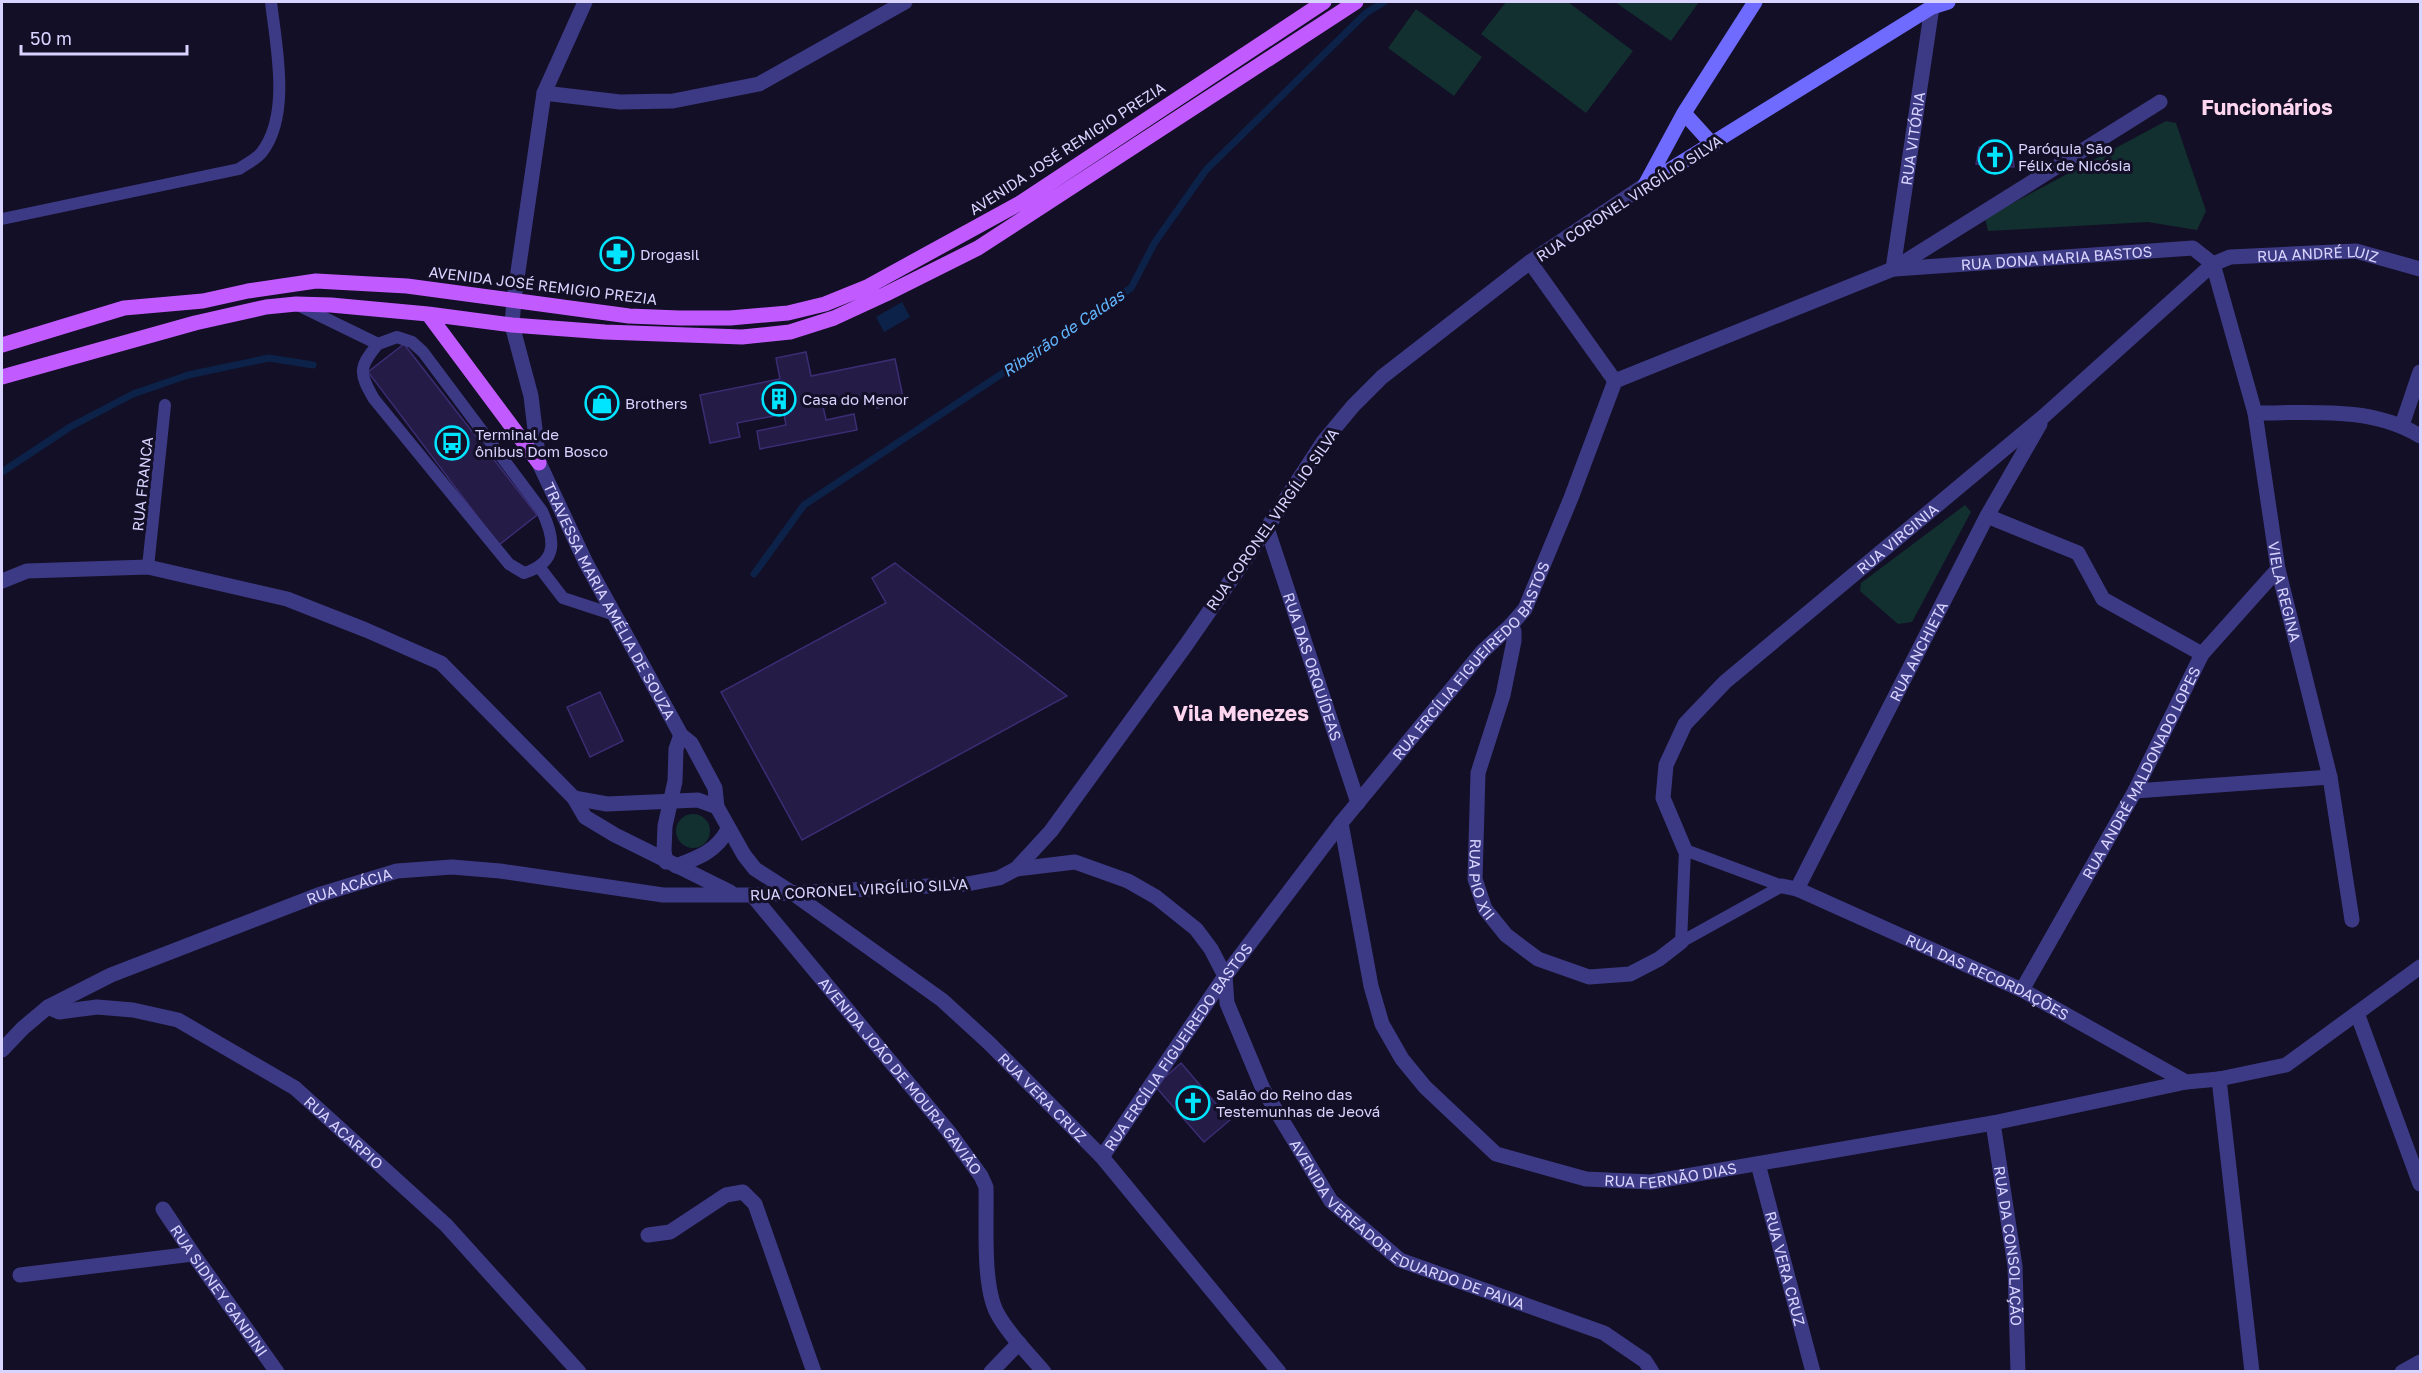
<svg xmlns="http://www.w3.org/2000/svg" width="2422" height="1373" viewBox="0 0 2422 1373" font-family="'Golos Text',sans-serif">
<rect width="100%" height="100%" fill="#130f26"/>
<!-- green -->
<path fill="#12302f" d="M1506 2H1568L1633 51 1586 113 1481 34Z
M1615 2H1699L1671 41Z
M1416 9 1482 57 1454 96 1388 48Z
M2166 121 2176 123 2206 211 2197 230 2148 222 1988 231 1985 218Z
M1965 505 1971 512 1912 622 1898 624 1860 591 1861 583Z
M676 831a17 17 0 1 1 34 0a17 17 0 1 1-34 0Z"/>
<!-- water -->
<path fill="#0c2248" d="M902 302 910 317 884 332 876 317Z"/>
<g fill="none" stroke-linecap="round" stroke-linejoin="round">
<!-- stream -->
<path stroke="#0c2248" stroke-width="7" d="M2 472 70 427 133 394 188 375 269 358 313 365
M754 574 804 505 1131 288 1155 242 1206 170 1366 13 1384 2"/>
</g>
<!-- building -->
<path fill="#241b47" stroke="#3b2d73" stroke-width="1.5" d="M1979 147 2012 151 2014 167 1976 164Z
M404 344 537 515 499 545 368 372Z
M806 352 811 376 895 359 904 402 877 408 875 396 823 406 826 420 854 414 857 430 760 449 757 431 786 425 784 414 737 423 740 437 710 443 700 395 780 379 776 358Z
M895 563 1067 696 802 840 721 692 886 603 872 578Z
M600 692 623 741 590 757 567 707Z
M1181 1063 1230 1120 1204 1142 1155 1086Z"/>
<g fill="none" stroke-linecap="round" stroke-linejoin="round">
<!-- lane -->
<path stroke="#3d3a85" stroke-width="12" d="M2 219 239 169C246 164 257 159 262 152 291 114 276 46 271 2
M300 306 378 344 397 337 412 342 423 352 542 511C555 539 559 562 524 573L509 564 374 399C359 373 358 368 378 344
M148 567 165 405
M540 568 563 598 615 615
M1685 850 1782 886 1681 942Z"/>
<!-- street -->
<g stroke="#3d3a85" stroke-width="15">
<path id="s1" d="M585 2 544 93 514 299 512 325 531 396 539 463 586 563 681 735 691 743 715 788 717 807 744 855 755 869 791 892 942 1000 989 1043 1102 1157 1279 1372"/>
<path d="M544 93 620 102 673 101 759 84 905 2"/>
<path d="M1530 262 1615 381"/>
<path id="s2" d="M2213 264 2255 413 2278 569 2330 777 2352 920"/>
<path id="s3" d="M1893 269 1932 7"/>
<path id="s4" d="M1895 269 2193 248 2213 264"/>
<path d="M2255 413C2310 413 2372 406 2420 436"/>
<path d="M2402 425 2420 372"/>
<path d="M1987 516 2078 553 2103 599 2202 654"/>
<path id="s5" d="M1267 528 1358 803"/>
<path d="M2 581 27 571 148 567 287 599 366 630 441 663 574 798 585 817 615 835 730 892"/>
<path id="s6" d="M1511 625 1514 631V641L1503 695 1478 773 1475 879 1485 909 1506 935 1538 959 1589 977 1630 974 1659 959 1681 942"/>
<path d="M2135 791 2330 777"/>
<path d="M574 798 607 804 698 800 717 807"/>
<path id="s7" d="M1341 823 1371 986 1382 1024 1402 1059 1425 1087 1496 1154 1586 1179 1651 1182 1993 1123 2186 1082 2219 1079 2286 1065 2420 967"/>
<path id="s8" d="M1685 850 1663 798 1666 765 1685 724 1725 682 2044 416 2213 264 2230 257 2356 251 2420 269"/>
<path d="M666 862 664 851 665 826 675 781 676 749 681 735"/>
<path d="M676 866C698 858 717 851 728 829"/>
<path id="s9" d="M1016 869 1075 862 1128 881 1156 897 1196 929 1211 949 1225 976 1227 1003 1263 1089 1331 1201 1400 1260 1604 1333 1645 1361 1652 1372"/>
<path id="s10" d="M1782 886 1797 889 2022 990 2186 1082"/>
<path id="s11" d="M1797 889 1987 516 2040 424"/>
<path id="s12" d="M752 895 949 1132 981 1176 986 1187C987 1221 982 1284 997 1313 1009 1335 1028 1353 1044 1372"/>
<path id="s13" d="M2022 990 2135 791 2202 654 2278 569"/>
<path id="s14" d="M48 1007 59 1012 97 1007 133 1010 178 1020 295 1088 446 1225 579 1372"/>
<path d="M2357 1013 2420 1184"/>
<path id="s15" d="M2 1050 23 1028 48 1007 111 975 318 895 397 871 452 867 500 871 663 895H752L967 884 999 878 1016 869 1051 831 1186 645 1267 528 1323 442 1353 406 1382 377 1530 262 1645 185"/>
<path d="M2219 1079 2252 1372"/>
<path id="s16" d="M1993 1123 2015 1266 2018 1372"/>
<path id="s17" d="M1102 1157 1225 976 1341 823 1482 652 1511 625 1525 609 1571 498 1615 381 1893 269 2160 102"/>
<path id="s18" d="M1758 1164 1813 1372"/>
<path id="s19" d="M163 1209 193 1254 277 1372"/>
<path d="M648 1235 670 1232 726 1195 743 1192 755 1204 814 1372"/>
<path d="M20 1275 193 1254"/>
<path d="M991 1372 1019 1343"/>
<path d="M2402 1372 2420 1362"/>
</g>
<!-- secondary -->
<path stroke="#6f6bff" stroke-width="15" d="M1684 113 1713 145
M1645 185 1932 7 1948 2
M1645 185 1684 113 1755 2"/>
<!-- primary -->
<path stroke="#c25bff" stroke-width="15" d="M428 314 539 463
M2 345 124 308 203 301 248 291 316 281 407 286 629 316 679 318H730L788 313 825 304 867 287 1020 203 1324 2
M2 377 195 323 266 307 296 304 331 305 428 314 512 325 605 332 742 337 790 332 834 318 886 294 978 248 1356 2"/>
</g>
<!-- icons -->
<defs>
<g id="church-ring" transform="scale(1.725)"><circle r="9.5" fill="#130f26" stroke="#00e5ff" stroke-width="1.5"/><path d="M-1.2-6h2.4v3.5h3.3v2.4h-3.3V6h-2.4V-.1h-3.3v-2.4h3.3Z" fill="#00e5ff"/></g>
<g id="pharmacy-ring" transform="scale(1.725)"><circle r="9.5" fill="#130f26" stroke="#00e5ff" stroke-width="1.5"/><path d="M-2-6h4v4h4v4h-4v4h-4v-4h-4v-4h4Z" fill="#00e5ff"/></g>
<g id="building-ring" transform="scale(1.725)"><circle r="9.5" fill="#130f26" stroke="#00e5ff" stroke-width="1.5"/><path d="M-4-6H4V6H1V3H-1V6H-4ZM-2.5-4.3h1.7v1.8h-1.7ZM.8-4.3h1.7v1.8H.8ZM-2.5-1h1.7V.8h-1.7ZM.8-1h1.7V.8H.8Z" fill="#00e5ff"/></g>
<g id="shop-ring" transform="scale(1.725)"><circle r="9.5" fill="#130f26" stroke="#00e5ff" stroke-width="1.5"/><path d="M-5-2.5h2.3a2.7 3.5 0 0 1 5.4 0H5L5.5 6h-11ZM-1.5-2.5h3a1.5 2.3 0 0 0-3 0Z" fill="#00e5ff"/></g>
<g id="bus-ring" transform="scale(1.725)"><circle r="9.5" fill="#130f26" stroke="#00e5ff" stroke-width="1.5"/><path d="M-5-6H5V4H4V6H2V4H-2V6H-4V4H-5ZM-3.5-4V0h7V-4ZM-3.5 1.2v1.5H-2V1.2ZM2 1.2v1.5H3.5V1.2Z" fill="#00e5ff"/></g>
</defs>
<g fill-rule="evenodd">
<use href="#church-ring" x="1995" y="157"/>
<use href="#pharmacy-ring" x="617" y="254"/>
<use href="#building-ring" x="779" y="399"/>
<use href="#shop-ring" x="602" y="403"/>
<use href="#bus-ring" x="452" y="443"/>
<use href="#church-ring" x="1193" y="1103"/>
</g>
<g text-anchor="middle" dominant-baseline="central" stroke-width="6" stroke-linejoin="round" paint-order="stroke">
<!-- street labels -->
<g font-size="15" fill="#d9d4ff" stroke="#130f26">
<text stroke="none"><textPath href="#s3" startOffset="132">RUA VITÓRIA</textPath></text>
<text transform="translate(1067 148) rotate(-33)">AVENIDA JOSÉ REMIGIO PREZIA</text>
<text transform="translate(1629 198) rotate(-33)">RUA CORONEL VIRGÍLIO SILVA</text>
<text stroke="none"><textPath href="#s8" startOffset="942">RUA ANDRÉ LUIZ</textPath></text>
<text stroke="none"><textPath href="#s4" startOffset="162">RUA DONA MARIA BASTOS</textPath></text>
<text transform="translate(543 285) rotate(7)">AVENIDA JOSÉ REMIGIO PREZIA</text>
<text transform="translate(142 484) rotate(-84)">RUA FRANCA</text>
<text transform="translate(1272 519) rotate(-55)">RUA CORONEL VIRGÍLIO SILVA</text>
<text stroke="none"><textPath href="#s8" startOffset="417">RUA VIRGINIA</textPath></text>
<text stroke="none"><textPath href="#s2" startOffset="336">VIELA REGINA</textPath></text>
<text stroke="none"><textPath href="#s1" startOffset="630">TRAVESSA MARIA AMÉLIA DE SOUZA</textPath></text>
<text stroke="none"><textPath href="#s11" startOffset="267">RUA ANCHIETA</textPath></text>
<text stroke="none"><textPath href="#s17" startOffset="620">RUA ERCÍLIA FIGUEIREDO BASTOS</textPath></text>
<text stroke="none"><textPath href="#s5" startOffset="146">RUA DAS ORQUÍDEAS</textPath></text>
<text stroke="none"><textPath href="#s13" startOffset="248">RUA ANDRÉ MALDONADO LOPES</textPath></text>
<text stroke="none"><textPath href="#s6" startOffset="261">RUA PIO XII</textPath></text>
<text stroke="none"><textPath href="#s15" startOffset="388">RUA ACÁCIA</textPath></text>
<text transform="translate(859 889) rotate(-3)">RUA CORONEL VIRGÍLIO SILVA</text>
<text stroke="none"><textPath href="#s10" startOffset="225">RUA DAS RECORDAÇÕES</textPath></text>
<text stroke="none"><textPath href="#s17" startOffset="134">RUA ERCÍLIA FIGUEIREDO BASTOS</textPath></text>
<text stroke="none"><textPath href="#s12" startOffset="234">AVENIDA JOÃO DE MOURA GAVIÃO</textPath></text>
<text stroke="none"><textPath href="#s1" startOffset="1306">RUA VERA CRUZ</textPath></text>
<text stroke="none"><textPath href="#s14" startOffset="334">RUA ACARPIO</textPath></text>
<text stroke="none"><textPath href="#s7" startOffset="558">RUA FERNÃO DIAS</textPath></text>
<text stroke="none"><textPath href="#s9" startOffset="582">AVENIDA VEREADOR EDUARDO DE PAIVA</textPath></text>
<text stroke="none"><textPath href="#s16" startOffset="124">RUA DA CONSOLAÇÃO</textPath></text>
<text stroke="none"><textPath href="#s18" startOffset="108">RUA VERA CRUZ</textPath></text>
<text stroke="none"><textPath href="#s19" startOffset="99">RUA SIDNEY GANDINI</textPath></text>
</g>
<!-- poi labels -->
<g font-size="15" fill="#d9d4ff" stroke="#130f26" text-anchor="start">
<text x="2018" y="148">Paróquia São<tspan x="2018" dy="17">Félix de Nicósia</tspan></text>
<text x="640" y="254">Drogasil</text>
<text x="802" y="399">Casa do Menor</text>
<text x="625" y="403">Brothers</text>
<text x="475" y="434">Terminal de<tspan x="475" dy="17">ônibus Dom Bosco</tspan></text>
<text x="1216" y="1094">Salão do Reino das<tspan x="1216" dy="17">Testemunhas de Jeová</tspan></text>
</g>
<!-- water labels -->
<g font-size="16" font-style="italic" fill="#62b6ff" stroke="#130f26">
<text transform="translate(1063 333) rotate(-34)">Ribeirão de Caldas</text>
</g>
<!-- district labels -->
<g font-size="21" font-weight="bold" fill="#ffd6f0" stroke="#130f26">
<text x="2267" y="107">Funcionários</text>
<text x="1241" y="713">Vila Menezes</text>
</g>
</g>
<!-- border -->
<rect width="2422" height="1373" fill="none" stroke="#d9d4ff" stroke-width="6"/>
<!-- scale -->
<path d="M21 45v9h166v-9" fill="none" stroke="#d9d4ff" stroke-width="3"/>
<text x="30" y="45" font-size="18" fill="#d9d4ff" stroke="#130f26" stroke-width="4.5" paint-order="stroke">50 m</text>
</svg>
